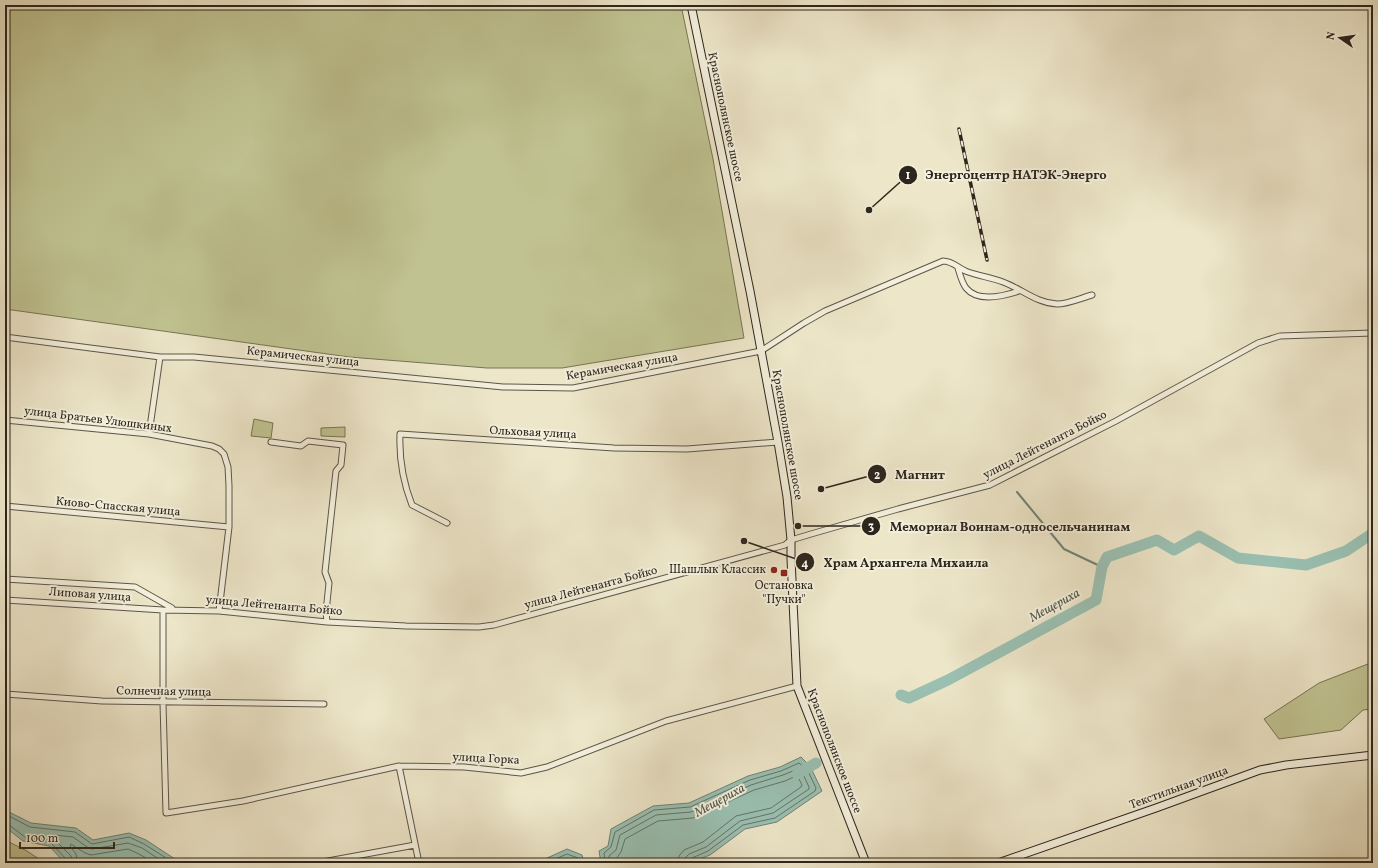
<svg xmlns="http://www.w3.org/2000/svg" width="1378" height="868" viewBox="0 0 1378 868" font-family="Vollkorn,serif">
<rect width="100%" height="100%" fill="#ede6c9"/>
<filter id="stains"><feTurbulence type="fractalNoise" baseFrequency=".005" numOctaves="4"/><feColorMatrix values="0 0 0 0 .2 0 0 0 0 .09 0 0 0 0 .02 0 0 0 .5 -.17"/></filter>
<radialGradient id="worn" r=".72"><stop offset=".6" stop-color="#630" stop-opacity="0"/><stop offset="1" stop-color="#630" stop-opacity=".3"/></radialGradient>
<!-- green -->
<path fill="#c0c391" stroke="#767456" d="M5 5H681L713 159 744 338 562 368H487L349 357 5 309Z
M254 419 273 423 271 438 251 436Z
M345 427V437L321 436V428Z
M1373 662V709L1363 710 1341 730 1279 739 1264 719 1319 683Z
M5 840 27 851 45 863H5Z"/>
<!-- water -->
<path fill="#9ac0b2" stroke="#6e8276" d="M801 757 810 766 822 791 777 822 745 829 710 855 689 863H601L599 851 608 846 611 829 653 806 689 803 748 776 780 767Z
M5 810 31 823 76 828 93 840 129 833 146 840 181 863H65L49 846 23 841 5 827Z
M567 849 582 855 584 863H536Z"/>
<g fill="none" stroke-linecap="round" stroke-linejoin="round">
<!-- shore -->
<path stroke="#647367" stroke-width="1" d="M5 814 30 827 75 832 92 844 129 837 144 844 174 863
M5 824 9 825 25 837 51 843 66 859 67 863
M72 863 71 856 53 838 54 835 73 837 87 847 92 849 128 843 142 848 165 863
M78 863 76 854 70 846 71 844 85 853 91 855 128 849 139 854 154 863
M546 863 567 854 578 858 580 863
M605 863 604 853 611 847 615 832 654 810 690 807 750 780 781 771 799 763 807 769 816 788 815 791 775 818 743 825 708 851 692 858 690 863
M610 863 609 856 616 850 620 835 656 815 691 812 751 785 783 775 798 769 802 772 809 787V789L773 813 740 821 706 847 689 854 685 858V863
M616 863V859L621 852 625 839 658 821 693 818 754 790 785 781 796 776 798 777 802 785 801 787 771 808 736 816 703 842 684 850 679 856 678 863"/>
<!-- stream -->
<path stroke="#6e8276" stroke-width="2" d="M1017 492 1064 549 1102 567"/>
<!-- river -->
<path stroke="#9ac0b2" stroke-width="11" d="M901 695 909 698 948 680 1096 600 1102 567 1107 557 1157 540 1174 550 1199 536 1238 558 1306 565 1346 551 1373 533
M797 774 816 763"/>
<!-- minor casing -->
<g stroke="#5d5647" stroke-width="7">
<path id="minor" d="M958 268C960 275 962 283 966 288 978 303 1004 296 1019 291
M5 337 160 357H194L503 387 573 388 761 351 804 323 825 311 943 261C953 261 959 269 968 272 980 276 992 278 1003 282 1022 289 1036 303 1057 304 1068 304 1081 298 1092 295
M5 420 149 434 212 446 219 449 224 454 228 467 229 486V527L219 611
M149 434 160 357
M271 442 301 446 308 441 343 445 341 465 336 471 325 572 329 583 326 612 327 622
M5 506 229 527
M447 523 412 505C403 482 399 459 400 434L614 448 687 449 778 442
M5 579 135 587 172 608
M5 600 163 610 219 611 327 622 406 626 479 627 494 625 785 545 791 540 811 534 898 509 990 485 1116 421 1258 343 1280 336 1373 333
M163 610V703L166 813 243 801 399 766 464 767 521 773 547 767 666 721 797 686
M5 694 102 701 324 704
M399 766 419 863
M317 863 415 845"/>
</g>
<!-- secondary casing -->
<g stroke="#2d261c" stroke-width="9">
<path id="secondary" d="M691 5 750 291 778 442 787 497 791 540V559L797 686 866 863
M998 863 1156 808 1260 770 1286 765 1373 755"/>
</g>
<!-- minor -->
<use href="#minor" stroke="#f3efdc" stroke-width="5"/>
<!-- secondary -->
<use href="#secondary" stroke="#f3efdc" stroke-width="7"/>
<!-- rail casing -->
<g stroke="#2d261c" stroke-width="3.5">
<path id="rail" d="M959 129 987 260"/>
</g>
<!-- rail -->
<use href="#rail" stroke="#f3efdc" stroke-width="2" stroke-dasharray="6" stroke-linecap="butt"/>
</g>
<!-- markers -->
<g fill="#8f2418" stroke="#f3efdc" stroke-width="1.5">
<circle cx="774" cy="570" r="4"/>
<rect x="780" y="569" width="8" height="8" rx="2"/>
</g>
<g text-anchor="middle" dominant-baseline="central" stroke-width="4" stroke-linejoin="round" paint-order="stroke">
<!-- street labels -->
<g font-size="12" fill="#2d261c" stroke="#f3efdc">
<text transform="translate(725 117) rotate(78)">Краснополянское шоссе</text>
<text transform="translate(303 357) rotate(6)">Керамическая улица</text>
<text transform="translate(622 367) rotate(-10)">Керамическая улица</text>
<text transform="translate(98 420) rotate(7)">улица Братьев Улюшкиных</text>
<text transform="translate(533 433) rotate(3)">Ольховая улица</text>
<text transform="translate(787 435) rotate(80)">Краснополянское шоссе</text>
<text transform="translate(1045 445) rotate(-27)">улица Лейтенанта Бойко</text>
<text transform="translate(118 507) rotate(5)">Киово-Спасская улица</text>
<text transform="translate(591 588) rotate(-15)">улица Лейтенанта Бойко</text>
<text transform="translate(90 595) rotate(4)">Липовая улица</text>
<text transform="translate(274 606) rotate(5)">улица Лейтенанта Бойко</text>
<text transform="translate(164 692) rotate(1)">Солнечная улица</text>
<text transform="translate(834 751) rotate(69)">Краснополянское шоссе</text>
<text transform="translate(486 759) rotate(3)">улица Горка</text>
<text transform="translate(1179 788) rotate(-20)">Текстильная улица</text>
</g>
<!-- poi labels -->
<g font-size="12" fill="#2d261c" stroke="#f3efdc" text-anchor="end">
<text x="766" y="570">Шашлык Классик</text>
<text x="784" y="586" text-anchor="middle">Остановка<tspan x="784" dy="14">"Пучки"</tspan></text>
</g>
<!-- water labels -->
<g font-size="13" font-style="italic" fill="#4e5449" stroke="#f3efdc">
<text transform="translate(1055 606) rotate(-29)">Мещериха</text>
<text transform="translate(720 801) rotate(-29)">Мещериха</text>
</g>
</g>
<!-- callouts -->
<path fill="none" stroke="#2d261c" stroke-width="1.5" d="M869 210L908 175M821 489L877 474M798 526L871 526M744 541L805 562"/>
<g fill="#2d261c" stroke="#f3efdc" stroke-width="1.5">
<circle cx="869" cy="210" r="4"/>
<circle cx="821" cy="489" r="4"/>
<circle cx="798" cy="526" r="4"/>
<circle cx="744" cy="541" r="4"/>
<circle cx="908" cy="175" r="10"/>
<circle cx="877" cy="474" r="10"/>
<circle cx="871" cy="526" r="10"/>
<circle cx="805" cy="562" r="10"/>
</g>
<g font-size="12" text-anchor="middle" font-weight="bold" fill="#fff">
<text x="908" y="179">1</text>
<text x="877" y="479">2</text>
<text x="871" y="530">3</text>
<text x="805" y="567">4</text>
</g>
<g font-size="13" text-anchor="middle" font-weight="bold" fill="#2d261c" stroke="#f3efdc" stroke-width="4" stroke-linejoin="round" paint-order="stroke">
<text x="1016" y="179">Энергоцентр НАТЭК-Энерго</text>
<text x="920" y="479">Магнит</text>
<text x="1010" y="531">Мемориал Воинам-односельчанинам</text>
<text x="906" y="567">Храм Архангела Михаила</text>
</g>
<!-- margin -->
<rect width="1378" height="868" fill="none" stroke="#ede6c9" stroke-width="20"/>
<rect x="6" y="6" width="1366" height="856" fill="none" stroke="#2d261c" stroke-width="2"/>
<rect x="10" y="10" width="1358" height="848" fill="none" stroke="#2d261c"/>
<!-- north arrow -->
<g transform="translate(1340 38) rotate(283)" stroke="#f3efdc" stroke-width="3" paint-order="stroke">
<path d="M0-3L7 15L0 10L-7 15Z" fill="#2d261c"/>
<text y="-6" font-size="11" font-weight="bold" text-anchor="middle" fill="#2d261c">N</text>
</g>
<!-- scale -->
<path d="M20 842v6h94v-6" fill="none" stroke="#2d261c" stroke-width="2"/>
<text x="26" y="842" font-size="12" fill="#2d261c" stroke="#f3efdc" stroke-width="3" paint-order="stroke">100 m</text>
<rect width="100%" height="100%" filter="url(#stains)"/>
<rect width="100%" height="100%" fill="url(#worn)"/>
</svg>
